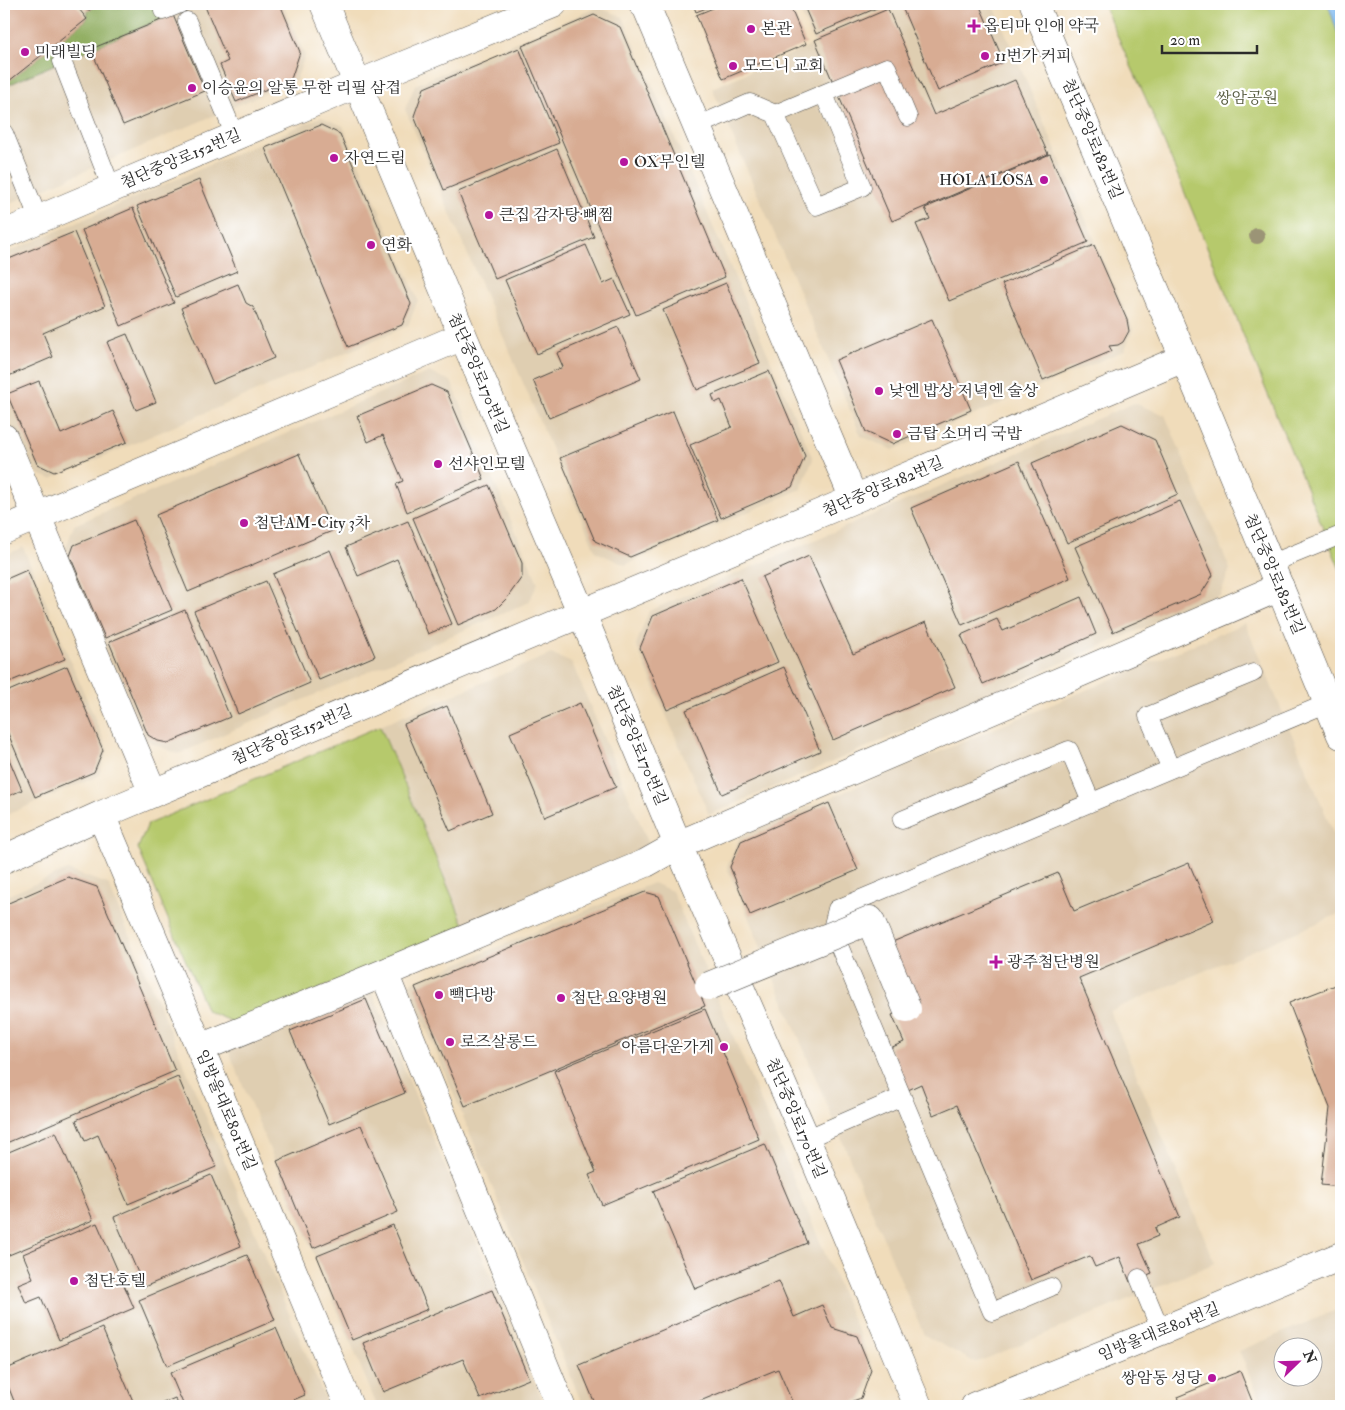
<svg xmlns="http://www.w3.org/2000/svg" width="1345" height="1410" viewBox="0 0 1345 1410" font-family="'IM FELL Double Pica','Noto Serif KR',serif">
<rect width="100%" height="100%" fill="#fff"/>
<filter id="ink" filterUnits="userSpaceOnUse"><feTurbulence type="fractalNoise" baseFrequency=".02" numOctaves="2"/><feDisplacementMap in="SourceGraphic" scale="10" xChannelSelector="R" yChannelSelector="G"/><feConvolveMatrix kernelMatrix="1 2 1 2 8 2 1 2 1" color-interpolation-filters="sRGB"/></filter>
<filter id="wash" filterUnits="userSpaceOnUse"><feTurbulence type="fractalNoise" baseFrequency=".0096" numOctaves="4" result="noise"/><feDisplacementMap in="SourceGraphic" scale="20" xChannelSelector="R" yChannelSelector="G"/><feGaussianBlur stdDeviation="1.12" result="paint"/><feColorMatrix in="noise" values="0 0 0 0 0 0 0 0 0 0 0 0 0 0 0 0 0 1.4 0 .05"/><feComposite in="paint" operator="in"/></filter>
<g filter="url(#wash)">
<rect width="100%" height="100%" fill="#f0dcba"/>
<!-- built -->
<path fill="#dfceb1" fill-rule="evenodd" d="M4 4H283L305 56 296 80 4 206Z
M797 4H993L1133 329 1125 350 893 450 861 436 712 88 814 44Z
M598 7 623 17 813 459 801 489 625 565 596 552 405 109 415 85Z
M321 117 343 126 418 300 408 326 51 479 28 470 4 414V254Z
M429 372 451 381 538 583 529 602 178 754 142 739 63 556 74 525Z
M1134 403 1165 415 1230 569 1220 595 709 815 636 645 649 611Z
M23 547 108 750 98 776 4 816V556Z
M1245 623 1341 851V913L1110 1011 1215 1263 976 1363 924 1335 727 867 740 836Z
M551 654 572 663 651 849 465 927 380 726Z
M67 870 108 884 328 1406H4V897Z
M653 883 672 891 875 1372 861 1406H583L408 984Z
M370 987 545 1406H377L227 1047Z
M1341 1308V1406H1263L1239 1351ZM1282 1348H1312V1378H1282Z"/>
<!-- green -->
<path fill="#b6c96c" stroke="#707a4c" d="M1103 4H1341V572L1147 101Z
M380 726 465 927 237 1024 207 1011 138 848 148 824Z"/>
<!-- forest -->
<path fill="#90ad60" stroke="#5e6c46" d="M98 4H160L167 17 62 61 4 87V85L87 19 88 11Z"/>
<!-- water -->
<path fill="#7db8ef" stroke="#54728d" d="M1328 4H1341V43Z"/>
<g id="blocks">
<!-- building -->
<path fill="#d8ac93" d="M4 4H75L87 19 4 85Z
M82 4H98L88 11Z
M204 4H280L300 52 291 79 236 102 220 65 228 61Z
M693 4H717L696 12Z
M723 4H789L806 44 723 79 696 15Z
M803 4H886L816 34Z
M904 4H979L1004 62 938 91 901 5Z
M888 9 934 115 1015 80 1048 154 892 221 815 40Z
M173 15 205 91 123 125 91 49Z
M594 15 620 27 725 277 636 315 522 46Z
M519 48 559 143 444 190 414 116 424 88Z
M321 125 340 134 411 304 402 325 348 347 265 148Z
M557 149 594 237 495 279 458 192Z
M1050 154 1088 242 949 301 916 224 930 219 925 208Z
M199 180 237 271 176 297 137 206Z
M133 208 174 303 121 326 82 230Z
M74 232 105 306 43 333 53 357 4 378V261Z
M586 245 603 284 614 279 630 314 537 354 505 280Z
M1094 245 1127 320 1129 331 1123 342 1118 345 1109 346 1112 351 1043 380 1002 284Z
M726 283 760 363 697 390 663 310Z
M238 284 246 303 253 307 274 358 213 384 181 308Z
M932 319 971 410 892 444 866 432 836 360Z
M618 327 641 379 549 418 533 380 563 367 557 353Z
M127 334 156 402 136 410 107 342Z
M769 371 805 456 792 487 721 518 690 445 732 427 721 400 715 403 712 395Z
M39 381 61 434 113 411 127 442 54 472 37 464 7 394Z
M431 385 447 392 484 479 407 512 396 484 403 481 383 435 368 442 357 416Z
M673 411 718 520 630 557 595 541 560 458Z
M1122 424 1155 440 1178 494 1067 543 1032 463Z
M299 454 332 531 188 592 156 515Z
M1019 461 1070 578 962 625 911 508Z
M489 485 522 563V577L507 598 496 609 458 625 413 518Z
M1180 501 1213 575 1201 594 1113 632 1075 547Z
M134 520 172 610 105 638 70 556 74 545Z
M408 521 452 624 428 634 397 559 358 576 346 547Z
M330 550 375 656 319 680 273 574Z
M809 556 853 654 926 622 955 687 833 740 762 577Z
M27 570 65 659 4 684V580Z
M741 578 778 662 667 710 640 648 653 616Z
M266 581 310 683 238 714 194 611Z
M1081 597 1096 634 983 684 961 635 997 619 1003 631Z
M185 610 230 717 168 743 158 741 148 735 109 642Z
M67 666 103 750 94 772 35 797 4 724V693Z
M784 667 820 751 722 794 686 710Z
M580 703 616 787 545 817 510 733Z
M447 706 492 813 450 831 404 724Z
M4 747 22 790 4 798Z
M829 803 858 870 750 915 730 867 741 841Z
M1189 863 1214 921 1079 978 1180 1217 1155 1228 1158 1236 1139 1244 1152 1273 1130 1282 1120 1257 1095 1267 1090 1256 1031 1280 957 1105 933 1115 921 1084 908 1090 890 1048 904 1042 892 1015 916 1005 890 943 1058 873 1074 911Z
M68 877 97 887 175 1071 4 1144V905Z
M645 892 659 896 705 1006 465 1106 415 987Z
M1341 983V1187L1321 1185 1330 1108 1289 1003Z
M366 999 405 1093 329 1124 290 1031Z
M705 1009 759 1139 602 1205 589 1175 596 1172 554 1071Z
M178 1077 216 1167 128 1204 98 1135 85 1141 76 1120Z
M361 1125 398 1212 313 1248 277 1161Z
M56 1132 93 1220 4 1257V1154Z
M765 1144 807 1243 695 1289 653 1191Z
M211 1175 241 1246 144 1287 114 1217Z
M97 1223 134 1308 59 1340 41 1297 26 1303 18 1284 33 1278 23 1254Z
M393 1225 428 1309 352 1340 317 1256Z
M247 1255 275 1320 167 1366 139 1300Z
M779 1281 794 1317 822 1305 832 1328 857 1336 871 1370 861 1398 840 1406H794L778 1369 688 1406H596L579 1365Z
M492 1290 529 1379 480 1399 463 1359 383 1392 363 1343Z
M102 1328 133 1401 121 1406H16L4 1376V1370Z
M276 1328 305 1395 279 1406H184L170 1373Z
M1240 1371 1254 1406H1181L1177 1397Z
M1341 1391V1405L1336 1393Z
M175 1398 179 1406H156Z
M308 1402 310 1406H298Z"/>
</g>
</g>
<g filter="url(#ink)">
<use href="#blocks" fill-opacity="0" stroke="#494640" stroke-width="1"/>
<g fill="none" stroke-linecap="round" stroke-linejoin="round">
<!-- lane casing -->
<g stroke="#494640" stroke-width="19">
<path id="lane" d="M163 11 180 4
M187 21 235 136
M62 61 112 189
M775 114 816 206 862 187 824 94
M697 126 750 103 775 114 887 67 908 117
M4 133 39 220
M1270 564 1341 535
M1171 769 1148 716 1253 673
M902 820 1069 750 1091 802
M806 1139 902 1097
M1139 1278 1161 1331
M1051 1287 992 1312 832 929 837 909 1328 703"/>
</g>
<!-- street casing -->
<g stroke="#494640" stroke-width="29">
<path id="street" d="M324 4 463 336 582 614 678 845 806 1139 918 1406
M643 4 646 6 854 499
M4 234 358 84 553 4
M4 438 153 793
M4 530 463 336
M101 815 200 1048 349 1406
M4 859 101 815 854 499 1184 358
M384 973 561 1406
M200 1048 384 973 646 863 678 845 1280 587"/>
</g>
<!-- secondary casing -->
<g stroke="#494640" stroke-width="29">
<path id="secondary" d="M1034 4 1202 400 1341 735
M975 1406 1161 1331 1341 1256"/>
</g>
<!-- lane -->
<use href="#lane" stroke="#fff" stroke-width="18"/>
<!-- street -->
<use href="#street" stroke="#fff" stroke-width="28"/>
<!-- secondary -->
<use href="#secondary" stroke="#fff" stroke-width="28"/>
<!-- street-bridge casing -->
<g stroke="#494640" stroke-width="29" stroke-linecap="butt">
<path id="street-bridge" d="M709 986 870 920 907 1009"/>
</g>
<!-- street-bridge -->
<use href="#street-bridge" stroke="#fff" stroke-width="28"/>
</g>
<!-- trees -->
<circle fill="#9b9476" cx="1257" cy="236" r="8"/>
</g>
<!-- markers -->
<g fill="#b5179e" stroke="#fff" stroke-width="2">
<path d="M971.5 18.5h5v5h5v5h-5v5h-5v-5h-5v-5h5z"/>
<circle cx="751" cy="29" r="5"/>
<circle cx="25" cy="52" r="5"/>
<circle cx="985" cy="56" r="5"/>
<circle cx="733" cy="66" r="5"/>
<circle cx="192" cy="88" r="5"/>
<circle cx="334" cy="158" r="5"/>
<circle cx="624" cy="162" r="5"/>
<circle cx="1044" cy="180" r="5"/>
<circle cx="489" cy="215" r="5"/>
<circle cx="371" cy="245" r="5"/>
<circle cx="879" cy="391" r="5"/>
<circle cx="897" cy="434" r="5"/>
<circle cx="438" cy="464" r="5"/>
<circle cx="244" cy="523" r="5"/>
<path d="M993.5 954.5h5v5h5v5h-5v5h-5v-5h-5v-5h5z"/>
<circle cx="439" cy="995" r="5"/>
<circle cx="561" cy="998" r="5"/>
<circle cx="450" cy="1042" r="5"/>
<circle cx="724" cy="1047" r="5"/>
<circle cx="74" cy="1281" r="5"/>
<circle cx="1212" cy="1378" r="5"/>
</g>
<g text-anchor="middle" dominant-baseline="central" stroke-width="4.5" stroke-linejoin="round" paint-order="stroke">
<!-- poi labels -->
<g font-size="16" fill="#2b2b2b" stroke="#fff" text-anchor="start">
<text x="984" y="26">옵티마 인애 약국</text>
<text x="761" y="29">본관</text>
<text x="35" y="52">미래빌딩</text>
<text x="995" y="56">11번가 커피</text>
<text x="743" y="66">모드니 교회</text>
<text x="202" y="88">이승윤의 알통 무한 리필 삼겹</text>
<text x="344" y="158">자연드림</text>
<text x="634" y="162">OX무인텔</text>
<text x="1034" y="180" text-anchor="end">HOLA LOSA</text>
<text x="499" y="215">큰집 감자탕·뼈찜</text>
<text x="381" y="245">연화</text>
<text x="889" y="391">낮엔 밥상 저녁엔 술상</text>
<text x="907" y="434">금탑 소머리 국밥</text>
<text x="448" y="464">선샤인모텔</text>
<text x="254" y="523">첨단AM-City 3차</text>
<text x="1007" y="962">광주첨단병원</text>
<text x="449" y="995">빽다방</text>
<text x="571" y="998">첨단 요양병원</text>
<text x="460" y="1042">로즈살롱드</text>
<text x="714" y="1047" text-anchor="end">아름다운가게</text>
<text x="84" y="1281">첨단호텔</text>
<text x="1202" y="1378" text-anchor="end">쌍암동 성당</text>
</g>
<!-- park labels -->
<g font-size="16" fill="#555a3e" stroke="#fff">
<text x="1247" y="98">쌍암공원</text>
</g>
<!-- street labels -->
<g font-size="16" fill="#2b2b2b" stroke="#fff">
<text transform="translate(1092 139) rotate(67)">첨단중앙로182번길</text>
<text transform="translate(181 159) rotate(-23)">첨단중앙로152번길</text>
<text transform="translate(478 373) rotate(67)">첨단중앙로170번길</text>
<text transform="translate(883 487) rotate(-23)">첨단중앙로182번길</text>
<text transform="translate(1274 574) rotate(67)">첨단중앙로182번길</text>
<text transform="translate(292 735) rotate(-23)">첨단중앙로152번길</text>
<text transform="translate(637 745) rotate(67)">첨단중앙로170번길</text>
<text transform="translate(226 1110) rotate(67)">임방울대로801번길</text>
<text transform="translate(796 1118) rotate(67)">첨단중앙로170번길</text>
<text transform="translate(1159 1332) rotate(-22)">임방울대로801번길</text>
</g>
</g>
<!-- margin -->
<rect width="1345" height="1410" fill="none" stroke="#fff" stroke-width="20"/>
<!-- north arrow -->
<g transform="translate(1298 1362) rotate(67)"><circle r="24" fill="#ffffff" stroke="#aaaaaa"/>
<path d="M0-4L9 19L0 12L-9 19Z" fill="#b5179e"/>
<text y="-8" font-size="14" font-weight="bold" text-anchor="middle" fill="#2b2b2b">N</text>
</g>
<!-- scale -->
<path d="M1162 45v8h95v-8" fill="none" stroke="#2b2b2b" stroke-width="2.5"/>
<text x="1170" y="45" font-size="15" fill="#2b2b2b" stroke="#ffffff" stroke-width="4" paint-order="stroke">20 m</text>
</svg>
